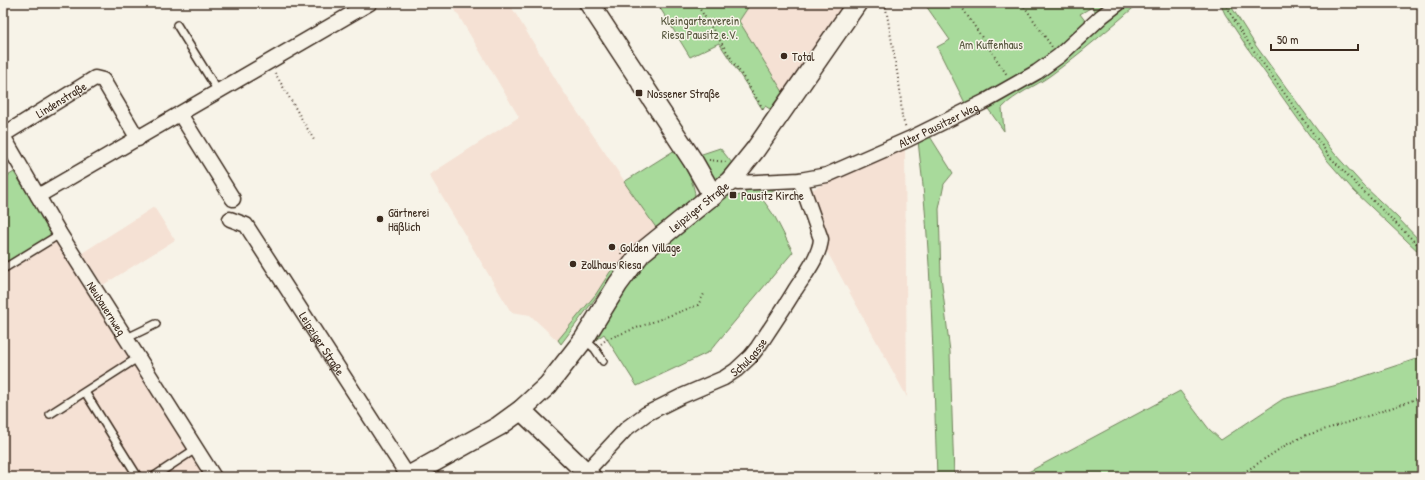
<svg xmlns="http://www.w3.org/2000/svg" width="1425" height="480" viewBox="0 0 1425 480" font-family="'Patrick Hand',sans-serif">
<rect width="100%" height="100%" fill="#f7f3e8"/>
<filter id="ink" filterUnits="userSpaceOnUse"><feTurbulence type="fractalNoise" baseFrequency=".025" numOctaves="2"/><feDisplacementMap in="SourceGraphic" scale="8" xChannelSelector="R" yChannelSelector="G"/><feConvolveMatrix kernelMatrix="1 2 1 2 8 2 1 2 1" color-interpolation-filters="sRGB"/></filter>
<g filter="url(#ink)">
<!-- built -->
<path fill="#f5e1d4" d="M451 3H509L561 88 657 229 618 268 561 344 530 315 511 312 429 175 519 117Z
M751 3H845L783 92 739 21Z
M905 147 907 397 824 246 812 197 813 189Z
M154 207 175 240 103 285 82 253Z
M53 234 208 477H3V265Z"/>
<!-- green -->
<path fill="#a8da9b" stroke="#72825c" d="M657 3H751L739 21 783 92 770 109 765 106 763 110 719 43 690 57Z
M924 3H1107L1096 12 1092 7 1080 14 1086 22 1084 25 1036 67 966 105 937 47 950 40Z
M1127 3H1139C1110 28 1081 53 1051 75 1035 87 1016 93 1002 108L1004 131 986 106 1081 44Z
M1220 3H1229L1256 46 1334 153 1363 185 1397 217 1422 243V255L1354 191 1327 160 1249 50 1225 14Z
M929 135 953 173 944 184 939 209 941 276 950 352 954 477H937C933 365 932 252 918 141Z
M720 148 732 163 715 181 699 155Z
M675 150C682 162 696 184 695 198L657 229 624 182Z
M14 172 53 234 3 265V179Z
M783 185 761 197 775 217 793 252 709 352 637 386 604 334 594 341 593 340 602 322 650 256 720 200 735 193 737 196 746 193 745 189Z
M616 266 618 268 561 344 558 340 596 294 610 272Z
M1422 357V477H1019L1180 391 1209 429 1221 440 1283 399 1341 384Z"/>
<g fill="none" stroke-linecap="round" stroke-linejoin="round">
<!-- lane casing -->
<g stroke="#3b2a1e" stroke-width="10">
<path id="lane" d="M177 25 218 91
M3 269 60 234
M127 338 156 324
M584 339 595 349 603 361
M85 392 138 477
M50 414 139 357
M153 477 197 448"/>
</g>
<!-- street casing -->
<g stroke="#3b2a1e" stroke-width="17">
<g id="street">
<path d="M180 114 233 199"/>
<path id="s1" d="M3 135 95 78 103 80 138 139"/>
<path id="s2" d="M3 136 60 234 214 477"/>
<path id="s3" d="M730 181 738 183 800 180 827 175 909 139 986 101 1037 72 1059 56 1102 16 1119 3"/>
<path d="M38 196 370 3"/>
<path id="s4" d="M230 219 246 225 408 476"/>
<path id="s5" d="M586 472 627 428 646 414 682 396 724 378 736 370 750 357 758 347C770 329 783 310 795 290 804 276 820 256 821 239L800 180"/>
</g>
</g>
<!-- secondary casing -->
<g stroke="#3b2a1e" stroke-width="22">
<g id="secondary">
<path d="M589 3 693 161 713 196"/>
<path d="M521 410 591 477"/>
<path id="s6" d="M407 477 499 426 521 410 548 385 584 339 618 284 641 253 730 181 755 150 857 3"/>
</g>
</g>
<!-- path -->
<path stroke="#3b2a1e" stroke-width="2" stroke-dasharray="1 3" stroke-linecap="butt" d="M696 3 764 110
M885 3 900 89 902 117 906 128
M959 3 1007 75
M1022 3 1052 47
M1225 3 1238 27 1252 48 1330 157 1360 188 1422 249
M275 73 314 140
M709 160 727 162
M621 254V247
M601 344 607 339 698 305 704 294
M1237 477 1286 445 1304 436 1371 415 1422 397"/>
<!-- lane -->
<use href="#lane" stroke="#f7f3e8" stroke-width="7"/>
<!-- street -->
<use href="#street" stroke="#f7f3e8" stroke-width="14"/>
<!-- secondary -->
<use href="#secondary" stroke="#f7f3e8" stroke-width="19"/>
</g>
</g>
<!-- markers -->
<g fill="#3b2a1e" stroke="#f7f3e8" stroke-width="1.5">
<circle cx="784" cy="56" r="4"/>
<rect x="635" y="89" width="8" height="8" rx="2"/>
<rect x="729" y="191" width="8" height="8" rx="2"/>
<circle cx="380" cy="219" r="4"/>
<circle cx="612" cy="247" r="4"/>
<circle cx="573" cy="264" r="4"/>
</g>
<g text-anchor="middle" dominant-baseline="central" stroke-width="3" stroke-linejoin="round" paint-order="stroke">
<!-- park labels -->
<g font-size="12" fill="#56563d" stroke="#f7f3e8">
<text x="700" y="20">Kleingartenverein<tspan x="700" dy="14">Riesa Pausitz e.V.</tspan></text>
<text x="991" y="44">Am Kuffenhaus</text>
</g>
<!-- poi labels -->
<g font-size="12" fill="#3b2a1e" stroke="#f7f3e8" text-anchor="start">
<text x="792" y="56">Total</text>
<text x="647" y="93">Nossener Straße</text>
<text x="741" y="195">Pausitz Kirche</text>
<text x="388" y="212">Gärtnerei<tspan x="388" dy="14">Häßlich</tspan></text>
<text x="620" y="247">Golden Village</text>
<text x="581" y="264">Zollhaus Riesa</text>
</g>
<!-- street labels -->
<g font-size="12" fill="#3b2a1e" stroke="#f7f3e8">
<text stroke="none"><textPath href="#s1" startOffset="68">Lindenstraße</textPath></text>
<text stroke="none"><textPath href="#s3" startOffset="220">Alter Pausitzer Weg</textPath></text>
<text stroke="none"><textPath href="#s6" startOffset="405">Leipziger Straße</textPath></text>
<text stroke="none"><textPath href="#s2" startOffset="201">Neubauernweg</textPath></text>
<text stroke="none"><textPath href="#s4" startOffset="158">Leipziger Straße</textPath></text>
<text stroke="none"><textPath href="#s5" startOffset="202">Schulgasse</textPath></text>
</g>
</g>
<!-- margin -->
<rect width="1425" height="480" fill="none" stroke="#f7f3e8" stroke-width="16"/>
<rect x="8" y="8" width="1409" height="464" fill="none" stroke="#3b2a1e" stroke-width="1.5" filter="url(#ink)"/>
<!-- scale -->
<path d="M1271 44v6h87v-6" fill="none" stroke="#3b2a1e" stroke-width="2"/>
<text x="1277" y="44" font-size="12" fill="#3b2a1e" stroke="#f7f3e8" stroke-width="3" paint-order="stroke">50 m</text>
</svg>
